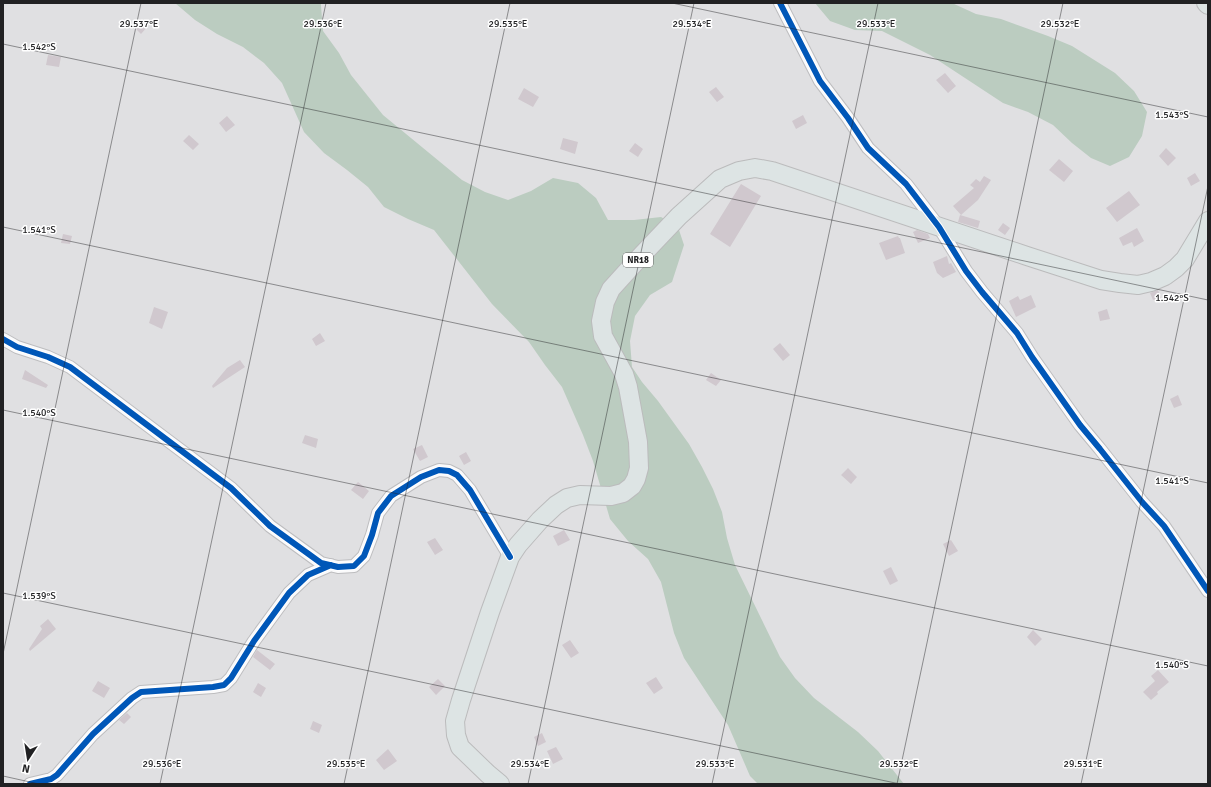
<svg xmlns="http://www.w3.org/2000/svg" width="1211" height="787" viewBox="0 0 1211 787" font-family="Signika,sans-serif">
<rect width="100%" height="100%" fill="#e0e0e2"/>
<!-- green -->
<path fill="#bbccc0" d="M175 3H321V6L323 31 339 53 351 75 383 115 462 180 485 192 508 200 531 191 553 178 578 183 596 198 608 220H634L661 217 678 227 684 245 672 282 650 295 635 316 630 341 632 367 642 382 658 401 689 444 702 467 713 489 722 512 727 538 735 565 780 657 795 678 814 698 858 732 878 751 904 784H758L750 776 728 725 684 658 674 633 661 582 648 559 628 541 610 519 593 461 583 435 562 387 545 365 529 342 492 304 434 230 408 219 384 207 368 187 347 170 324 153 304 132 282 83 264 63 243 47 217 34 195 20Z
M815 3H952L976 14 1001 19 1048 36 1072 46 1115 73 1134 91 1147 112 1142 136 1129 157 1110 166 1091 158 1072 143 1053 125 1028 112 1003 103 930 55 882 31 855 30 830 21Z"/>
<!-- building -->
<path fill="#d0c8ce" d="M140 19 148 26 141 34 133 26Z
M48 55 61 57 59 67 46 65Z
M945 73 956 86 948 93 936 80Z
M716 87 724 97 717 102 709 92Z
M524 88 539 97 533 107 518 99Z
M803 115 807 123 796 129 792 121Z
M227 116 235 125 226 132 219 123Z
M189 135 199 144 193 150 183 141Z
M563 138 578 142 575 154 560 149Z
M635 143 643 149 638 157 629 151Z
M1166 148 1176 158 1168 166 1159 156Z
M1059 159 1073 171 1064 182 1049 170Z
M1195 173 1200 181 1191 186 1187 178Z
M984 176 991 180 978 200 961 215 953 206 974 188 970 185 976 179 980 182Z
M741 184 761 196 730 247 710 234Z
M1129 191 1140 205 1117 222 1106 208Z
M960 215 980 221 978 228 958 222Z
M1003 223 1010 228 1005 235 998 230Z
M1137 228 1144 241 1134 247 1132 242 1123 246 1119 238Z
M917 230 928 234 930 238 918 243 913 232Z
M63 234 72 236 70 244 61 243Z
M898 236 899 238H900L905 253 886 260 879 243Z
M947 256 949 264 951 263 956 272 943 278 937 273 933 262Z
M1158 290 1161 298 1153 300 1150 293Z
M1031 295 1036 307 1016 317 1009 301 1018 296 1020 300Z
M154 307 168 312 162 329 149 323Z
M1107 309 1110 319 1100 321 1098 312Z
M320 333 325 341 316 346 312 339Z
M780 343 790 355 783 361 773 349Z
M240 360 245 367 213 388 212 386 227 368Z
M25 370 48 385 46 388 22 379Z
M711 373 721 380 716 386 706 380Z
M1178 395 1182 405 1174 408 1170 399Z
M305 435 318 439 316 448 302 443Z
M422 445 428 457 420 461 413 449Z
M466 452 471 461 464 465 459 456Z
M848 468 857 477 851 484 841 475Z
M358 482 369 491 363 499 351 490Z
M564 530 570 540 558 546 553 536Z
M435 538 443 550 435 555 427 542Z
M951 540 958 551 949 556 943 544Z
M891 567 898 581 890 585 883 571Z
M48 619 56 629 30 651 29 649 42 629 40 626Z
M1033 630 1042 639 1035 646 1027 637Z
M570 640 579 653 571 658 562 645Z
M257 650 275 664 270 670 253 657Z
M1158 670 1169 682 1157 692 1158 694 1151 700 1143 692 1155 681 1151 676Z
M656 677 663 688 654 694 646 683Z
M438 679 445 686 436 695 429 687Z
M98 681 110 688 104 698 92 691Z
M258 683 266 688 261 697 253 692Z
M127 713 131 717 124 724 119 720Z
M313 721 322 725 319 733 310 729Z
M542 733 546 742 538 746 534 737Z
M556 747 563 759 553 764 547 751Z
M388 749 397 761 384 770 376 760Z"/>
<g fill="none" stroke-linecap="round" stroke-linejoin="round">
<!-- minor casing -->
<g stroke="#bdbdbf" stroke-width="14">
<path id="minor" d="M780 3 820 81 848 118 868 148 906 184 939 227 966 271 982 292 1017 333 1032 357 1080 425 1100 449 1142 502 1164 526 1208 591
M3 339 17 347 48 357 70 367 231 488 270 526 321 563 338 567 354 566 364 556 372 535 378 513 391 496 421 477 439 470 449 471 457 475 470 490 510 557
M30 784 51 779 57 775 93 734 132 698 141 692 213 687 224 685 231 678 254 641 289 593 308 575 331 565"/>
</g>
<!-- primary casing -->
<g stroke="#bbbbbc" stroke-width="20">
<path id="primary" d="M1206 3 1208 5
M500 784 488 774 460 747 456 735 455 721 461 700 490 612 510 557 518 545 540 520 556 505 567 498 580 495 611 496 623 493 632 486 636 479 639 468 638 442 628 387 624 374 603 336 601 321 605 302 611 289 640 257 679 216 720 179 739 171 755 168 772 171 1027 256 1101 280 1120 283 1138 285 1151 282 1165 276 1176 268 1185 259 1208 221"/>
</g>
<!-- minor -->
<use href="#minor" stroke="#fafafb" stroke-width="12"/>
<!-- primary -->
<use href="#primary" stroke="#dde4e4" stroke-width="18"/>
<!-- cycleway casing -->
<g stroke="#fff" stroke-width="8">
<path id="cycleway" d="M780 3 820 81 848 118 868 148 906 184 939 227 966 271 982 292 1017 333 1032 357 1080 425 1100 449 1142 502 1164 526 1208 591
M3 339 17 347 48 357 70 367 231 488 270 526 321 563 338 567 354 566 364 556 372 535 378 513 391 496 421 477 439 470 449 471 457 475 470 490 510 557
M30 784 51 779 57 775 93 734 132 698 141 692 213 687 224 685 231 678 254 641 289 593 308 575 331 565"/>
</g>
<!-- cycleway -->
<use href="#cycleway" stroke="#0057b8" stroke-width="6"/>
</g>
<!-- ticks -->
<path fill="none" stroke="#212123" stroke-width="1" stroke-opacity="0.45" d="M672 3 1208 117M3 44 1208 300M3 227 1208 483M3 410 1208 666M3 593 900 784M3 654 141 3M3 776 39 784M160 784 326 3M344 784 510 3M528 784 694 3M712 784 878 3M897 784 1063 3M1081 784 1208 186"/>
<g text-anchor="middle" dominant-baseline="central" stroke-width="3" stroke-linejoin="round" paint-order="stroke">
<!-- shield labels -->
<rect fill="#fff" stroke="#646465" stroke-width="1" x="623" y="253" width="30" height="14" rx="3"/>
<g font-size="9" font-weight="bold" fill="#212123">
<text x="638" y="260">NR18</text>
</g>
</g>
<g font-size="10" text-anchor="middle" fill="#212123" stroke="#fff" stroke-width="3" stroke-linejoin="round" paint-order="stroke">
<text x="139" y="27">29.537°E</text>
<text x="323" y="27">29.536°E</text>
<text x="508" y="27">29.535°E</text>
<text x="692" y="27">29.534°E</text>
<text x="876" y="27">29.533°E</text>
<text x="1060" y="27">29.532°E</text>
<text x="39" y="50">1.542°S</text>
<text x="1172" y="118">1.543°S</text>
<text x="39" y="233">1.541°S</text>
<text x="1172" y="301">1.542°S</text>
<text x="39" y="416">1.540°S</text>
<text x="1172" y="484">1.541°S</text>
<text x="39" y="599">1.539°S</text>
<text x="1172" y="668">1.540°S</text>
<text x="162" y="767">29.536°E</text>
<text x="346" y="767">29.535°E</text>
<text x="530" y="767">29.534°E</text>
<text x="715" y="767">29.533°E</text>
<text x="899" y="767">29.532°E</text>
<text x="1083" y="767">29.531°E</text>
</g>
<!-- border -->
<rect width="1211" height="787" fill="none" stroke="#212123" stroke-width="8"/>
<!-- north arrow -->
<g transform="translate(28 759) rotate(192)" stroke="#ffffff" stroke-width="3" paint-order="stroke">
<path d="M0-3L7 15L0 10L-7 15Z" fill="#212123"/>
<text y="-6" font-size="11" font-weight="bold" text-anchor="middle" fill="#212123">N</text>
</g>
</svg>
